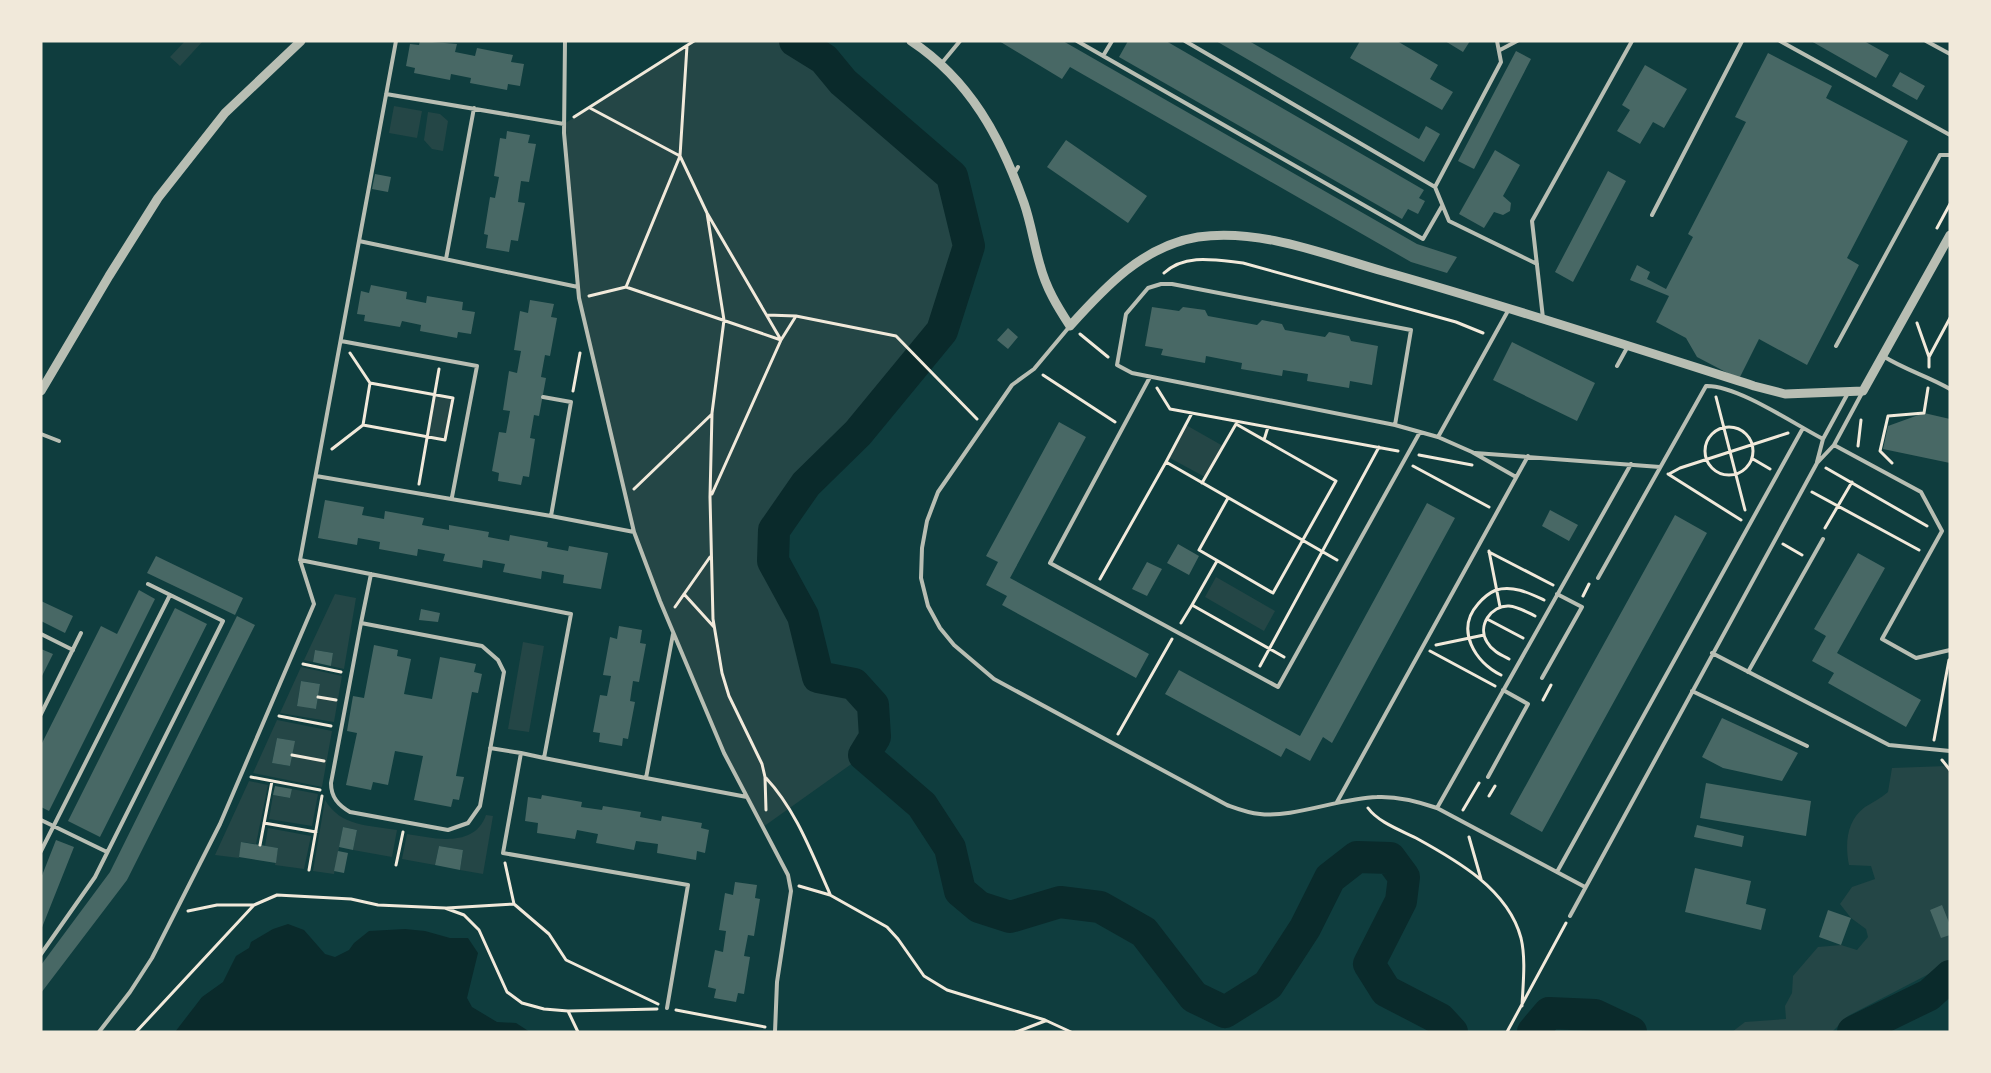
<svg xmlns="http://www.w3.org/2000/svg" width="1991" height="1073" viewBox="0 0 1991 1073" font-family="'PT Sans Narrow',sans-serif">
<rect width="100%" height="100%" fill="#0f3d3e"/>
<!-- green -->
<path fill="#244646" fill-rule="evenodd" d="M185 41H203L180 66 170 57Z
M694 41H795L824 59 843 82 952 176 969 246 942 331 858 433 806 484 774 530 773 561 803 616 818 677 854 684 873 705 875 737 864 755 763 827 724 753 634 532 579 298 564 124Z
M394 106 422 111 417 138 389 133Z
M428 112 440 114 448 121 443 151 432 149 424 140Z
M434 395 453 398 445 440 427 437Z
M1186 425 1223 446 1205 477 1168 457Z
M1216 577 1275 611 1264 631 1205 597Z
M335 594 356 598 344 669 331 666 333 653 315 650 313 662 304 660Z
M523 642 544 646 529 732 508 729Z
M301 667 342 676 334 722 280 713ZM301 681 320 684 316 709 297 705Z
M277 720 332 731 322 787 253 773ZM277 738 294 741 290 766 272 763Z
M1947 766 1950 770V963L1848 1016 1832 1032H1732L1745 1022 1786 1019 1785 1006 1792 993 1793 976 1818 947 1841 945 1857 950 1868 937 1866 929 1851 918 1840 904 1852 887 1875 879 1871 866 1849 865C1845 845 1846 821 1865 807 1873 802 1881 798 1888 792L1892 768Z
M249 781 268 785 256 844 242 842 239 858 215 855Z
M292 789 318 794 312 826 269 819 273 795 290 798Z
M325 800C341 827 369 825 397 830L392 857 353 850 357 830 343 827 334 874 313 871Z
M486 815 493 816 483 874 460 870 463 850 439 846 435 865 402 859 407 834C433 838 474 849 486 815Z
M268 828 311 836 304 869 275 865 278 848 265 846Z"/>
<!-- water -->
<path fill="#0a2a2b" d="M288 924 304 930 325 954 335 957 349 950 354 943 369 931 405 929 425 931 450 938H468L478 953 467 998 472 1007 497 1022 516 1023 530 1032H175L202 997 223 982 236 956 249 948 251 942 273 929Z"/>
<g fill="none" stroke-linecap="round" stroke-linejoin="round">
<!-- river -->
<path stroke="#0a2a2b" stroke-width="32" d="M795 41 824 59 843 82 952 176 969 246 942 331 858 433 806 484 774 530 773 561 803 616 818 677 854 684 873 705 875 737 864 755 922 805 950 848 960 891 979 907 1010 917 1060 902 1100 907 1144 932 1194 997 1225 1012 1268 985 1305 928 1330 878 1357 857 1390 858 1404 877 1401 901 1369 964 1386 991 1440 1019 1452 1032
M1533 1032 1549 1013 1595 1015 1631 1032
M1853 1032 1929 995 1950 976"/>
</g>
<!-- building -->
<path fill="#486865" d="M420 41 457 44 455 52 475 56 477 48 513 55 511 62 524 64 520 86 508 84 507 90 470 83 471 78 451 74 450 80 414 73 415 68 406 66 410 44 419 45Z
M999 41H1063L1417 244 1457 257 1447 273 1411 262 1070 67 1062 79Z
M1128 41H1166L1424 190 1419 198 1425 201 1418 214 1408 209 1402 219 1119 57Z
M1216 41H1249L1419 139 1426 126 1440 134 1424 162Z
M1360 41H1397L1438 65 1430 79 1453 92 1442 110 1350 58Z
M1445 41H1470L1463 52Z
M1811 41H1864L1889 55 1876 78Z
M1516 51 1531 59 1474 169 1458 161Z
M1768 53 1832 86 1826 98 1908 141 1847 258 1859 265 1807 365 1759 339 1739 379 1697 357 1686 338 1656 322 1669 296 1630 280 1637 265 1650 272 1647 279 1666 289 1693 237 1688 234 1746 122 1735 117Z
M1645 65 1687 89 1664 128 1653 122 1640 144 1617 131 1630 110 1622 105Z
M1900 72 1925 86 1917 100 1892 86Z
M507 131 530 135 528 143 536 144 529 182 521 181 518 202 525 203 518 241 511 240 509 252 486 248 488 235 484 234 490 197 495 198 499 177 494 176 500 138 506 139Z
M1066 140 1147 196 1128 223 1047 167Z
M1495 150 1520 165 1503 196 1511 203 1510 211 1503 215 1494 212 1484 228 1459 214Z
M1608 171 1626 181 1573 282 1555 272Z
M375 174 391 177 388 192 372 189Z
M371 285 407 292 406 299 426 303 427 296 463 302 462 310 475 312 471 334 458 332 457 338 420 331 421 325 402 321 400 327 364 321 365 315 357 314 361 291 369 293Z
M530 300 554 304 551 317 557 318 550 356 545 355 541 377 546 378 539 416 534 415 530 438 535 439 529 477 523 476 521 485 498 481 499 473 492 471 499 432 506 433 510 411 503 410 509 371 517 373 521 351 514 350 520 311 528 313Z
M1152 307 1179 311 1183 307 1205 310 1208 316 1257 325 1262 320 1282 324 1285 330 1325 337 1329 332 1349 336 1351 341 1378 346 1372 385 1350 381 1349 388 1307 381 1308 374 1283 370 1282 376 1241 369 1242 363 1206 356 1205 363 1161 355 1163 349 1145 346Z
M1008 328 1018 337 1008 349 997 340Z
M1512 342 1595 383 1577 421 1493 380Z
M1924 413 1950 419V463L1883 449 1888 426Z
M1059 422 1086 437 1010 578 1149 654 1136 678 1002 605 1007 596 986 585 998 562 986 556Z
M325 500 364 507 362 515 384 519 385 511 424 518 422 525 449 530V525L489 532 488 537 509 541 510 535 548 542 547 547 568 551 569 546 608 553 601 589 563 583 564 575 542 571 541 579 503 572 505 564 483 560 482 568 443 561 445 554 418 549 417 556 379 549 380 542 358 538 357 545 318 538Z
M1427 503 1455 518 1332 743 1323 737 1310 761 1286 748 1281 757 1165 694 1179 670 1300 736Z
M1550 510 1578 525 1569 541 1542 526Z
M1675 515 1707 533 1542 832 1510 814Z
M1178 544 1199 556 1189 575 1167 563Z
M1858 553 1885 568 1837 653 1921 700 1906 727 1828 683 1834 673 1812 661 1826 636 1814 629Z
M156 556 243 598 235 615 147 573Z
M1147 562 1162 569 1147 596 1132 589Z
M139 590 155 599 49 811 41 807V745L101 626 117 634Z
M41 601 73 616 65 633 41 621Z
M175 608 207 624 100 837 68 821Z
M421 609 440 613 438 622 419 620Z
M237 616 255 625 127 880 41 993V965L110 872Z
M619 626 642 630 640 643 646 644 639 682 633 681 630 701 635 702 628 739 623 738 622 746 599 742 600 733 593 732 600 695 607 696 611 676 603 675 610 637 617 639Z
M374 645 398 650 397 656 411 659 404 694 432 699 440 657 476 664 474 672 482 674 478 693 472 692 456 776 464 777 459 800 453 799 451 807 414 800 423 756 395 751 388 785 373 782 371 790 346 785 357 733 347 731 353 696 364 698Z
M41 649 53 654 41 678Z
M315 650 333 653 331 666 313 662Z
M301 681 320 684 316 709 297 706Z
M1722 718 1798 753 1782 781 1723 768 1702 757Z
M277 738 295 741 290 766 272 763Z
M1706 783 1811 801 1806 836 1700 818Z
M275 786 292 789 290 798 273 795Z
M542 795 582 802 581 807 602 810 603 806 641 812 640 817 661 821 662 816 702 823 701 828 709 830 705 853 697 851 696 860 657 853 658 844 636 841 634 850 596 843 598 834 577 830 575 839 537 833 538 823 525 821 528 797 541 799Z
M1697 825 1744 836 1742 847 1694 837Z
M343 827 357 830 353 850 339 847Z
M56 840 74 847 41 930V878Z
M241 842 278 848 276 863 239 857Z
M439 846 463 850 460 870 435 865Z
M338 851 348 853 344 873 334 871Z
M1695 868 1751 881 1746 904 1766 909 1761 930 1685 912Z
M735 882 757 885 755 898 760 899 754 936 748 935 744 956 750 957 744 994 738 993 736 1002 714 998 716 989 708 987 715 950 723 952 726 931 719 930 725 893 733 895Z
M1942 905 1950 925V935L1941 938 1930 910Z
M1828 910 1851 918 1841 945 1819 937Z"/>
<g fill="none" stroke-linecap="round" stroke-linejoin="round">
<!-- path -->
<path stroke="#f1e9da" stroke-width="3" d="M687 46 680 156 707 213 781 340 712 494
M590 108 680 156 626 287
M574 117 694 41
M707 213 724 320 712 413 710 497 713 619 722 673 729 696 762 764 765 777 766 810
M1937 228 1950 204
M1164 273C1185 253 1216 260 1243 263L1456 322 1483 333
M589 296 626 287 781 340 796 316
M767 315 796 316 896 336 977 419
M1917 323 1929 357V367
M1080 334 1108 357
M1929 357 1950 318
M1043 375 1115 422
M1157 388 1170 409 1398 451
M573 391 580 353
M1716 397 1745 510
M363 425 445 440 453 398 370 383
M1705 451a24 24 0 1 1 48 0a24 24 0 1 1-48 0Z
M1264 440 1268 427
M1858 446 1861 420
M332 449 363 425 370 383 350 353
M1419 455 1472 465
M1753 459 1770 469
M1166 462 1192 413
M1892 463 1880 451 1888 416 1924 413 1928 388
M1413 466 1489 507
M1826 468 1927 526
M1668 474 1741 520
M1669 474 1680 468 1788 433
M1202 483 1236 424 1336 481 1273 593 1199 550 1228 498
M419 484 439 369
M634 489 712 414
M1812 492 1919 550
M1825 528 1852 482
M1783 544 1802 555
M1489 551 1500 607
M1489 552 1553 585
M1100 579 1166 462 1337 560
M684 594 714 627
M1583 596 1589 584
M1192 605 1217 561
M675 607 710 557
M1487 619 1523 638
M1181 623 1192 605 1284 657
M1436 645 1484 635
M1430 651 1495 686
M1509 659C1501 655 1492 651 1487 642 1477 626 1491 605 1509 606 1519 607 1527 612 1535 616
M303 664 341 672
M1260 666 1379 447
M1501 675C1475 662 1455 630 1478 604 1483 598 1489 593 1496 590 1513 585 1529 593 1544 600
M318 697 336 700
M1543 700 1551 685
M279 716 331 726
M1118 734 1172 639
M1934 740 1949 660
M292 755 324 761
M1942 760 1950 770
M251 777 320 790
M766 778C796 810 812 854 830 894
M1489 796 1495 786
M1368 808C1378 822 1400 830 1416 838 1456 860 1508 889 1521 938 1526 959 1523 984 1522 1006
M1463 810 1479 783
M264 823 316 832
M1469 837 1481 879
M260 845 272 781
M505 863 514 904 549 934 566 960 658 1004
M396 865 403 832
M309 870 322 796
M799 886 830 895 887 927 898 939 924 976 947 990 1045 1020 1071 1032
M447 908 514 904
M188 911 217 905H253
M676 1010 765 1027
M568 1011 578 1032
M136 1032 254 905 277 895 351 899 378 905 445 908 464 915 479 930 507 992 522 1003 544 1009 568 1011 657 1009
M1016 1032 1045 1021
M1507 1032 1566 923"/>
<!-- service -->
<path stroke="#b8beb3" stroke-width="4" d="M565 41 564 133 579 298 634 532 660 601 724 753 788 875 791 891 777 982 775 1032
M1077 41 1423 239 1442 206
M1185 41 1435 187 1449 221 1537 264
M1780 41 1950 135
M1926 41 1950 54
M1500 50 1517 41
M1103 56 1112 41
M941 64 960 41
M386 94 564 124
M1014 174 1018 167
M1435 187 1501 62 1497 41
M1652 215 1742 41
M359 241 578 287
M446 259 474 108
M1543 318 1532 221 1632 41
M1070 326 1034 369 1012 385 938 492 927 521 922 548 921 578 928 606 940 628 954 645 994 679 1227 805C1238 809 1248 813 1260 814 1293 818 1340 798 1377 797 1397 796 1417 801 1437 808L1585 887
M341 341 477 366 452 497
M1836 346 1940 155H1950
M1883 356C1905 370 1928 376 1950 389
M1617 366 1628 346
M1150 377 1050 563 1278 687 1420 432
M1395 425 1411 330 1172 284H1161L1148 288 1126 314 1117 365 1132 373 1395 425 1438 437 1472 452 1516 477
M41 434 59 441
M1438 437 1509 309
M1834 445 1921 492 1942 531 1882 639 1916 658 1950 650
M1475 453 1660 467
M1817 462 1823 439 1848 393
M316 476 551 516 571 402 543 397
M551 516 634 532
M300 560 571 614 544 758 521 753 503 853 688 885 667 1008
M1598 578 1706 386C1737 385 1794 424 1823 439
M361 623 482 646 498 660 504 672 480 806 468 823 448 830 350 812C338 805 331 797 331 783Z
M361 623 371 574
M41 634 73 650
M1712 653 1889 745 1950 751
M1748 672 1823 539
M1542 678 1582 607 1557 594
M1692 691 1807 746
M41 714 81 633
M490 748 521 753
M544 758 646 778 673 634
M1488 777 1528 704 1503 690
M646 778 747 797
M1337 802 1528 456
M1437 808 1631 464
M41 820 107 852
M41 851 170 595
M1557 872 1803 428
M1570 916 1817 463 1834 445 1862 393
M41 954 95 877 223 621 148 584
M99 1032 130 992 152 958 220 824 314 604 300 560 396 41"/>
<!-- tertiary -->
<path stroke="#b8beb3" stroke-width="9" d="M911 41C970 80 1001 138 1024 203 1031 223 1034 245 1040 265 1046 288 1057 306 1070 326 1105 287 1143 246 1198 237 1261 228 1326 255 1386 272 1510 307 1632 347 1754 386L1785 394 1863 391 1950 235
M41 391 109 276 158 198 225 113 301 41"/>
</g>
<!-- border -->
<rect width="1991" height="1073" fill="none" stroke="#f1e9da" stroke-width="85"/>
</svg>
